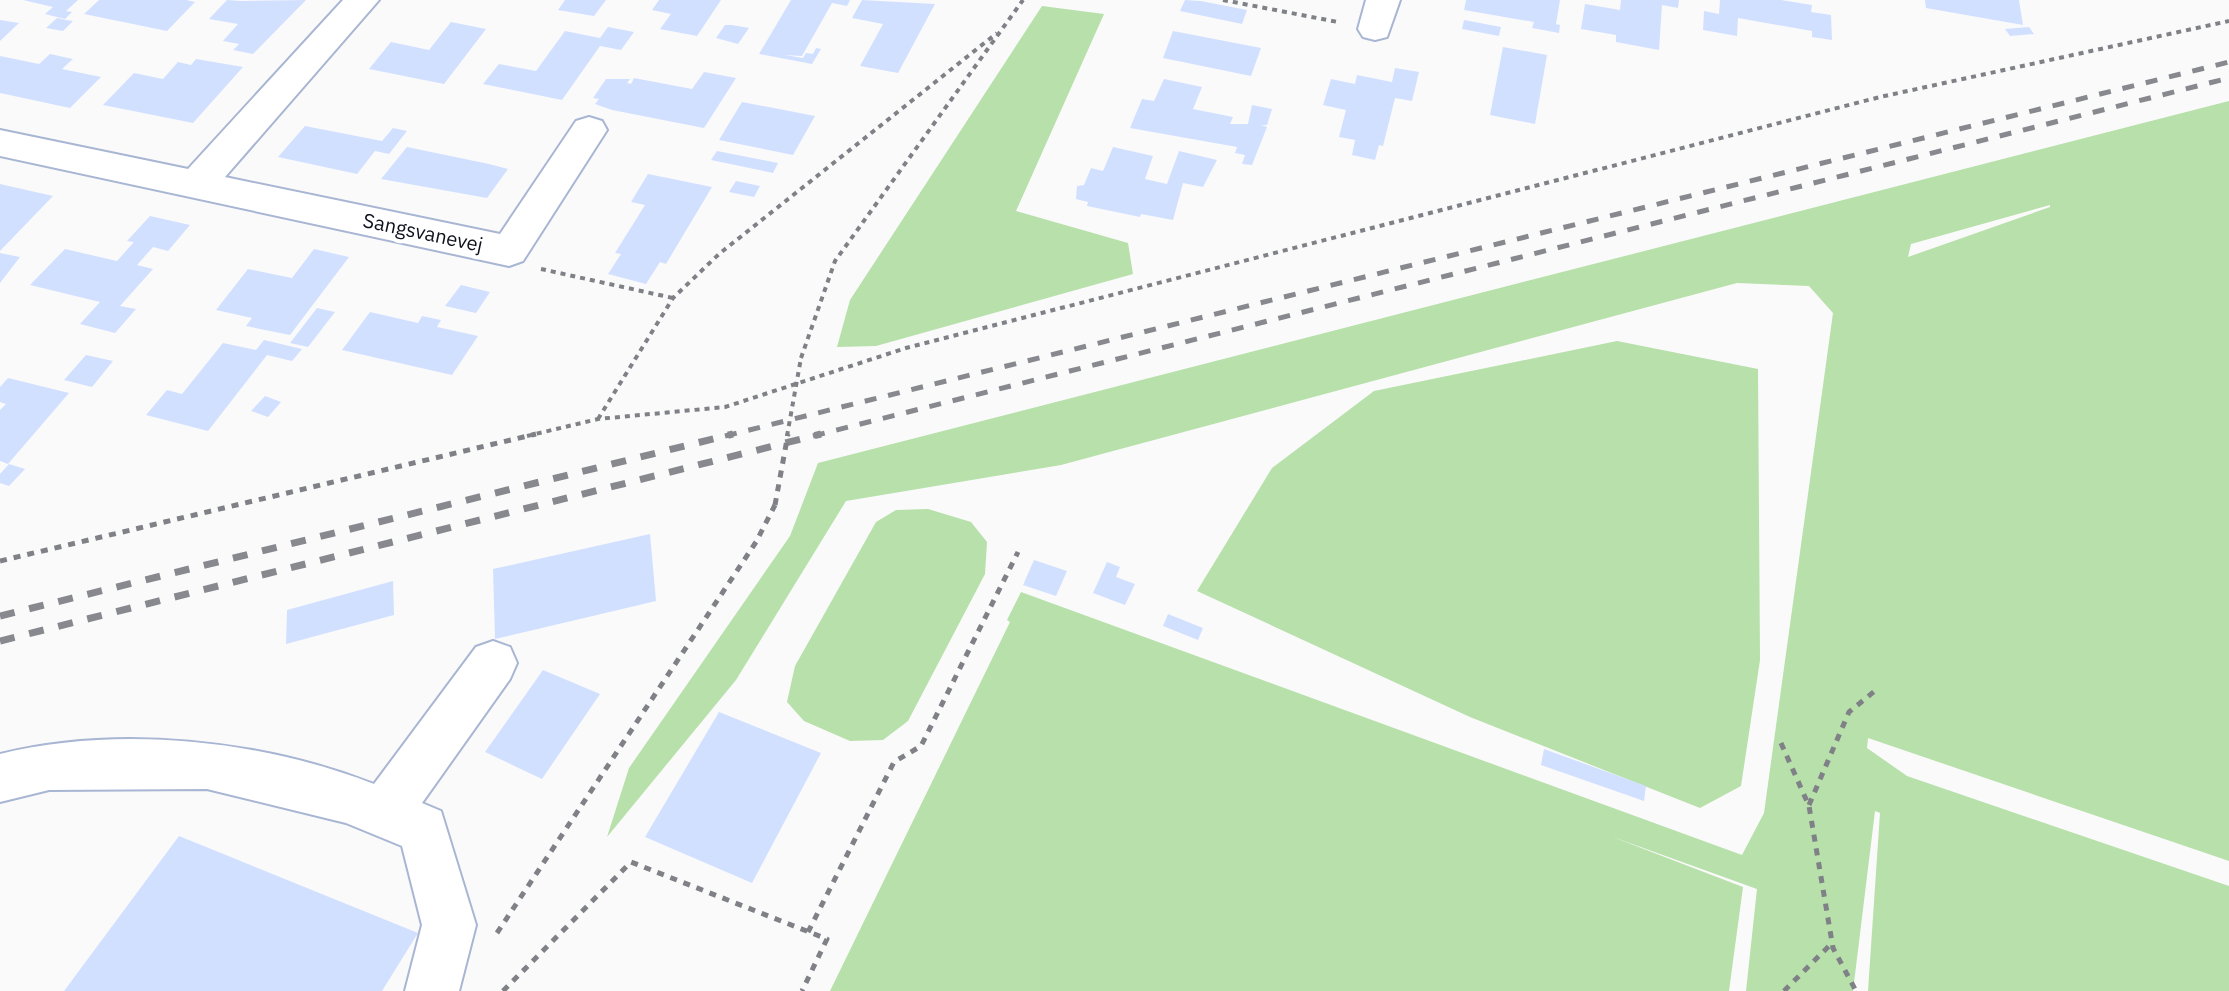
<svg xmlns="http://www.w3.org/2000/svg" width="2229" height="991" viewBox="0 0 2229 991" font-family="'IBM Plex Sans',sans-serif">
<rect width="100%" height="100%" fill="#fafafa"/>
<!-- green -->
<path fill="#b7e0aa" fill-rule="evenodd" d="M1042 6 1104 14 1016 211 1128 243 1133 274 876 346 837 347 850 300Z
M2229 101V861L1868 738 1867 748 1907 776 2229 886V991H1868L1880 813 1875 811 1853 991H1746L1757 889 1610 836 1743 887 1729 991H830L1010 622 1007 620 1021 592 1742 855 1764 813 1833 313 1809 286 1737 283 1061 465 846 501 736 680 607 837 629 768 790 536 818 463ZM2050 205V207L1908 257 1911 244Z
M1617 341 1758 369 1760 660 1741 786 1700 808 1470 717 1197 591 1272 468 1374 391Z
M928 509 971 522 987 542 985 574 908 721 883 740 850 741 804 721 787 702 795 666 876 522 896 510Z"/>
<!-- building -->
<path fill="#d2e0ff" d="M23 0H78L66 11 72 12 65 19 45 14 53 7Z
M99 0H186L195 2 167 31 84 14Z
M227 0 241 1 306 0 253 54 233 50 239 44 223 41 238 24 209 19Z
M565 0H606L594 16 558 10Z
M659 0H721L697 36 660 29 671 14 652 10Z
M791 0H850L847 6 832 3 802 56 785 55 803 58 806 53 813 54 816 48 821 49 812 64 759 54Z
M862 0 935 4 898 73 860 66 883 24 852 18Z
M1185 0 1201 1 1247 10 1242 24 1180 11Z
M1466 0H1560L1556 24 1560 25 1559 33 1532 28 1534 22 1464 10Z
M1621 0H1679L1678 8 1662 5 1659 50 1616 42V35L1581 29 1585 4 1620 10Z
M1720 0H1781L1812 5 1811 12 1831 15 1832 40 1812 37V31L1738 18 1737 36 1703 30 1704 11 1719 14Z
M1925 0H2019L2023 25 1926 8Z
M57 18 66 20 73 21 63 31 46 28Z
M0 20 19 23 0 41Z
M1464 20 1501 27 1499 36 1462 29Z
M451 22 486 29 444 84 369 69 391 42 429 50Z
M725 25H732L749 28 738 44 716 38Z
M608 27 634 32 621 50 600 46 562 100 483 84 499 64 536 71 565 31 600 38Z
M2029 27 2034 34 2010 36 2005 29Z
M1173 31 1261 48 1251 76 1163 58Z
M1503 47 1547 55 1535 124 1490 115Z
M50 54 73 59 62 69 101 77 70 108 0 93V56L39 64Z
M196 59 243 67 193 123 103 105 134 73 163 79 178 62 191 65Z
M1395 68 1419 72 1412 101 1395 98 1383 146 1379 145 1375 160 1352 155 1355 140 1339 137 1346 110 1323 105 1331 79 1355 84 1357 75 1392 82Z
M704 72 736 78 704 128 612 110 595 104 599 99 593 98 606 79H630L627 83 631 84 634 78 692 89Z
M1164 79 1202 87 1193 109 1233 117 1230 124H1248L1252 105 1272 109 1267 125H1261L1267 127 1252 165 1242 164 1245 155 1235 153 1237 147 1130 128 1142 99 1154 101Z
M742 102 815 116 793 155 719 140Z
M305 126 382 141 393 128 407 131 389 154 375 151 357 174 278 157Z
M407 147 489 164 508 169 487 198 381 179Z
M1113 147 1153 156 1145 179 1167 184 1179 151 1217 160 1203 187 1183 183 1173 220 1141 214 1140 217 1087 206 1088 202 1076 199 1077 186 1084 185 1091 168 1103 171Z
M717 151 778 163 773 173 711 160Z
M648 174 712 187 666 264 660 262 646 284 608 274 621 254 615 253 645 205 631 202Z
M736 181 760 186 754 197 729 192Z
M0 184 53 196 0 251Z
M150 216 190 225 168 251 153 247 137 265 153 269 120 306 136 309 115 333 80 324 100 302 30 285 65 249 117 261 134 242 127 241Z
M314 249 349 257 290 335 246 326 252 318 216 310 248 269 292 278Z
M0 253 20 257 0 283Z
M461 285 490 292 476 313 445 306Z
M317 308 335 312 308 347 290 343Z
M370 312 418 323 422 316 441 320 437 327 478 336 452 375 342 350Z
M264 340 302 349 292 361 267 355 208 431 146 415 167 390 182 394 223 343 256 350Z
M86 355 113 361 92 387 64 380Z
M8 378 69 393 8 464 0 461V410L6 404 0 402V387Z
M265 396 281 402 268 417 251 411Z
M9 464 25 469 9 486 0 483V474Z
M650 534 656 601 495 639 493 569Z
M1034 560 1067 571 1056 596 1023 585Z
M1107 562 1120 567 1116 577 1135 584 1125 605 1093 593Z
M393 581 394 615 286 644 287 610Z
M1168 614 1203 628 1198 640 1163 626Z
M543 670 600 694 542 779 485 752Z
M719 712 821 753 752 883 645 837Z
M1544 749 1646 786 1644 801 1541 765Z
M179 836 418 933 382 991H64Z"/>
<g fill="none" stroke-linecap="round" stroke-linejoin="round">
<!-- minor casing -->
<g stroke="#a8b6d3" stroke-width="4">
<path id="minor" d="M343 0H379L225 177 500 234 576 121 589 117 602 121 607 130 523 261 509 266 0 156V130L188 169Z
M1366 0H1400L1387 37 1375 40 1363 37 1358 29Z
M493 641 510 647 517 663 510 679 422 803 441 811 476 925 459 991H405L422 925 402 846 346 823 207 789 49 790 0 802V754C119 725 261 740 374 784L476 647Z"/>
</g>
<!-- path-far1 -->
<path stroke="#7f8187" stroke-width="4" stroke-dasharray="5 5" stroke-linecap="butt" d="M1223 0 1338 22
M541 269 673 298
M801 358 835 261 1023 0
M598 419 673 298 719 254 997 33
M527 436 598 419 725 407 906 348 1880 97 2229 21"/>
<!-- path -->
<path stroke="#7f8187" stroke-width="5" stroke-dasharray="7 7" stroke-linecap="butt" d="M0 561 536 434
M1781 743 1809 806 1833 948 1856 991
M1809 805 1849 712 1876 690
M808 932 894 762 921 746 1018 552
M497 933 756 542 775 505
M503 991 631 862 827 939 802 991
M1784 991 1832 943"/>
<!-- minor -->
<use href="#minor" fill="#fff" fill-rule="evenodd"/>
<!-- rail-far1 -->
<path stroke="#87898f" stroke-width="5" stroke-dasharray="12 12" stroke-linecap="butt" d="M725 436 2229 62
M813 436 2229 78"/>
<!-- rail -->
<path stroke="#87898f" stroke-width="7" stroke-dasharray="15 15" stroke-linecap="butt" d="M0 616 733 434
M0 641 821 434"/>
<!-- path-bridge-far1 -->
<path stroke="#7f8187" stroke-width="4" stroke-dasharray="5 5" stroke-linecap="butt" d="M787 436 801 358"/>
<!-- path-bridge -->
<path stroke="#7f8187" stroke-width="5" stroke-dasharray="7 7" stroke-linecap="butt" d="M775 505 788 434"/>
</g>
<g text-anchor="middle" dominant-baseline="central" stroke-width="8" stroke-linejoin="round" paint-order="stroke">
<!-- street labels -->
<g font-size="20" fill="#0e121d" stroke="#fff">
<text transform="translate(423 232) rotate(12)">Sangsvanevej</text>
</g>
</g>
</svg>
